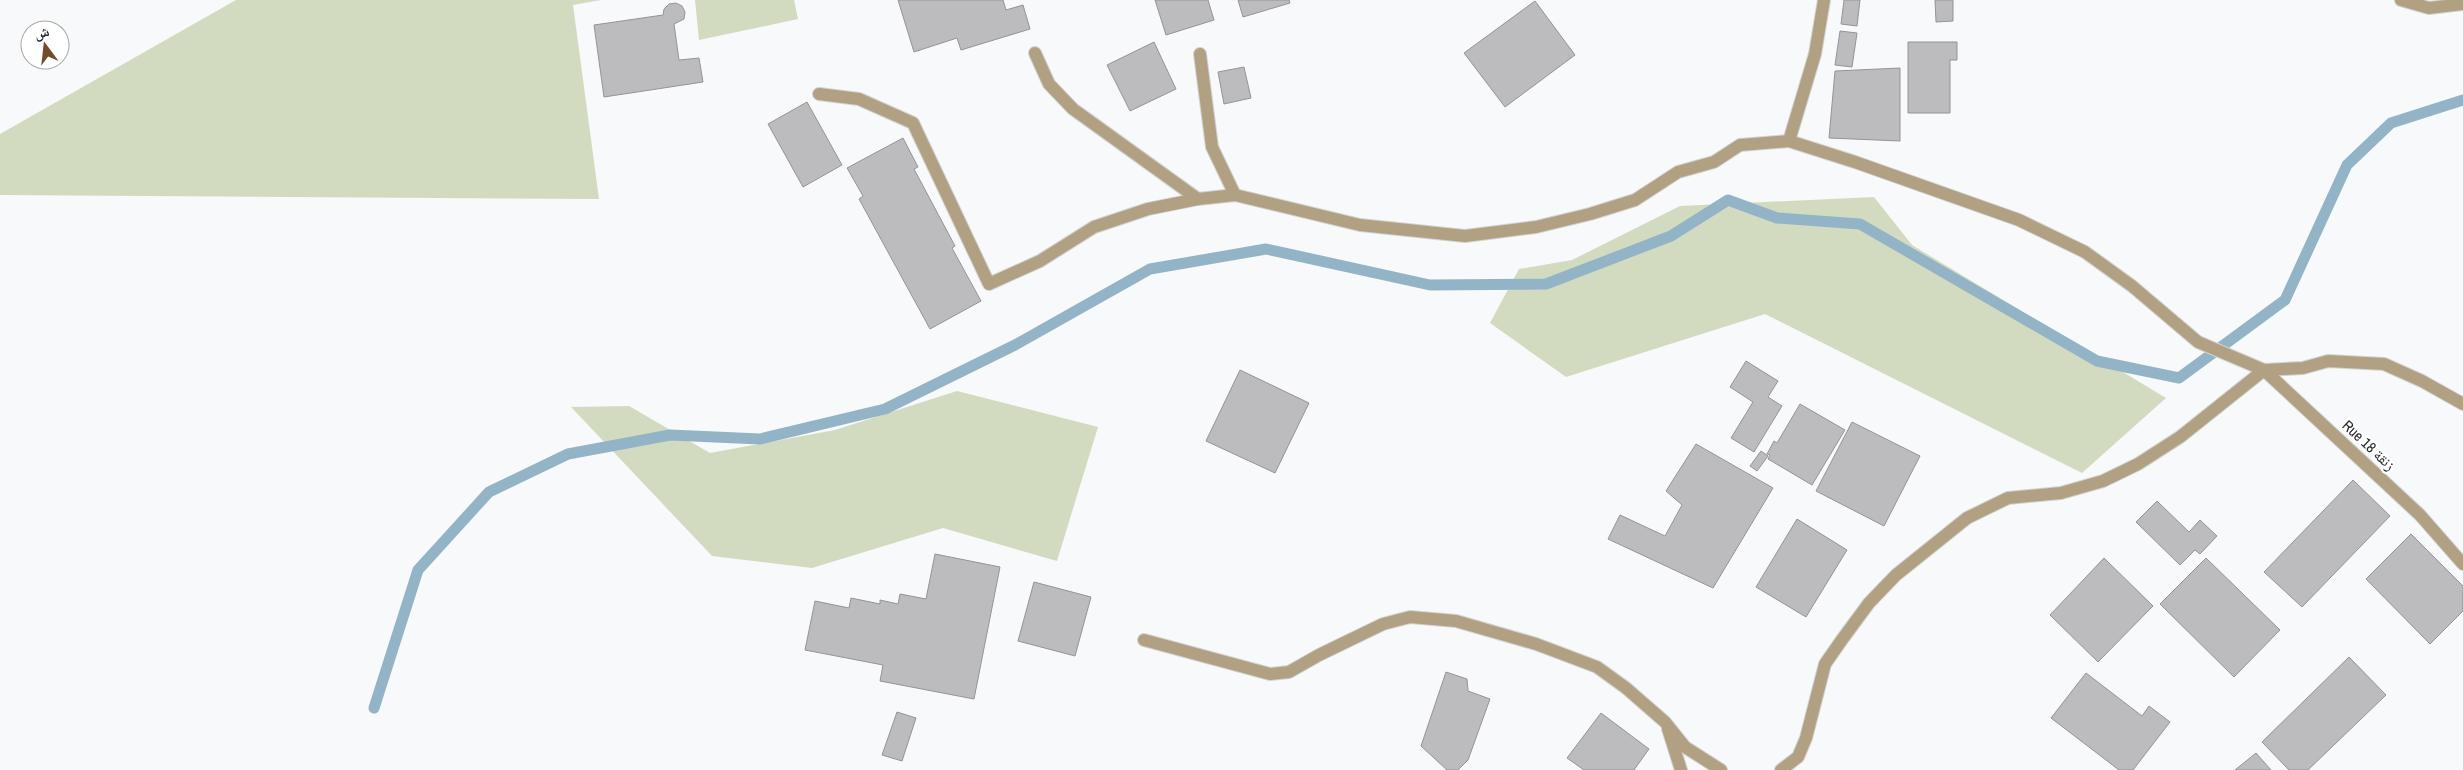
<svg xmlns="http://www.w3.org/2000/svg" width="2463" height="770" viewBox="0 0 2463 770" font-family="'Archivo Narrow','Noto Naskh Arabic',sans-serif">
<rect width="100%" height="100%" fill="#f7f9fa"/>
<!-- green -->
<path fill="#d2dbc0" d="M236 0H601L573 5 599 199 0 195V134Z
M695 0H794L798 19 699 40Z
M1874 197 1912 245 2166 398 2082 473 1765 314 1566 377 1490 323 1519 269 1572 260 1680 206Z
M957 391 1098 427 1057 561 943 528 812 568 712 556 571 407 629 406 710 453 835 430Z"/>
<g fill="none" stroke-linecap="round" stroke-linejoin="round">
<!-- stream -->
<path stroke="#93b4c6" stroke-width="11" d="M374 708 418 570 489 492 568 454 670 435 760 439 885 409 1015 345 1150 269 1266 249 1430 285 1546 284 1671 236 1728 200 1777 218 1860 224 2097 361 2179 378 2285 300 2347 165 2391 123 2463 100"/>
</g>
<!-- building -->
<path fill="#bcbbbd" stroke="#959495" d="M898 0H1003L1006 10 1023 5 1030 29 961 50 957 38 914 52Z
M1155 0H1208L1214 20 1166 35Z
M1238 0H1289L1290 3 1243 17Z
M1844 0H1860L1857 26 1841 24Z
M1935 0H1953V21L1936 22Z
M1535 1 1575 55 1505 107 1464 53Z
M676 3 682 6 685 12 684 19 674 24 679 60 699 58 703 82 604 97 594 25 663 15 664 9 669 4Z
M1840 31 1857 33 1852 67 1835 65Z
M1154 42 1176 89 1130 111 1107 65Z
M1908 42H1957V60H1950V113H1908Z
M1244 67 1251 98 1224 104 1218 72Z
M1900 68V141L1829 138 1835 71Z
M807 102 842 165 803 187 768 124Z
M903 138 918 167 914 169 955 246 952 248 981 301 930 329 859 199 863 196 847 168Z
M1746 361 1778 381 1768 397 1782 406 1754 452 1731 438 1753 402 1730 387Z
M1240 370 1309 403 1275 473 1206 441Z
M1800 404 1845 430 1812 485 1768 459 1770 455 1767 454 1774 441 1777 443Z
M1852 422 1920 456 1884 526 1816 491Z
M1696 444 1773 488 1713 588 1608 539 1620 515 1665 536 1682 505 1666 491Z
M1761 451 1768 456 1757 471 1750 466Z
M2353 480 2390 516 2302 607 2264 572Z
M2157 501 2189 532 2200 520 2217 536 2200 554 2195 550 2180 565 2136 522Z
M1797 519 1847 550 1806 617 1756 587Z
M2411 534 2463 586V611L2430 644 2366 579Z
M935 554 1000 567 974 699 880 681 883 665 805 650 815 601 849 608 851 598 880 604V600L898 604 900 594 926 599Z
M2104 558 2153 606 2098 662 2050 615Z
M2206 558 2280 630 2234 677 2160 604Z
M1034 582 1091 597 1075 656 1018 641Z
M2349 657 2386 695 2308 770H2289L2262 742Z
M1446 672 1467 679 1468 691 1490 699 1468 760 1458 770H1447L1421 746Z
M2086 673 2142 716 2149 706 2170 722 2133 770H2119L2051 718Z
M897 712 916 718 902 761 882 755Z
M1601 713 1649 749 1634 770H1584L1567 758Z
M2256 753 2271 770H2235Z"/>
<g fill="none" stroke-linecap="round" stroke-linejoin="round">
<!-- minor casing -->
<g stroke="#d1d3d4" stroke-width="14">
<path id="minor" d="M2401 0 2429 8 2463 4
M1035 53 1049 84 1073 109 1198 199
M1200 54 1212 147 1235 195
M819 94 859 99 913 123 989 284 1040 261 1094 227 1148 209 1198 199 1235 195 1360 225 1465 236 1536 227 1590 214 1635 200 1678 172 1714 162 1740 145 1789 141 1855 162 2019 220 2085 252 2132 286 2198 342 2264 370 2420 515 2463 564
M1789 141 1815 54 1824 0
M1144 640 1270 674 1289 672 1319 655 1383 624 1410 617 1456 621 1536 644 1597 667 1626 688 1665 722 1685 747 1721 770
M1668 729 1681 770
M1781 770 1798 757 1806 738 1825 664 1841 641 1869 603 1896 575 1967 518 2008 498 2061 493 2103 481 2138 464 2180 437 2264 370 2303 368 2328 361 2384 364 2422 381 2463 404"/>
</g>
<!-- minor -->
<use href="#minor" stroke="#b1a182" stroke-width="12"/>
</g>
<g text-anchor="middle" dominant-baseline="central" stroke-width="4.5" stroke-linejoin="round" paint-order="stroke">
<!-- street labels -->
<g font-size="15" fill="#262728" stroke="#fff">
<text transform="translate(2369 445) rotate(43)">Rue 18 زنقة</text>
</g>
</g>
<!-- north arrow -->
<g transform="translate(45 45) rotate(345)"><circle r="24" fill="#ffffff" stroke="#a8a9a9"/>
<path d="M0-4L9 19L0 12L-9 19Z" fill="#724c29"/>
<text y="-8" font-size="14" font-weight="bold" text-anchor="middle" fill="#262728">ش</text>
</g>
</svg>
